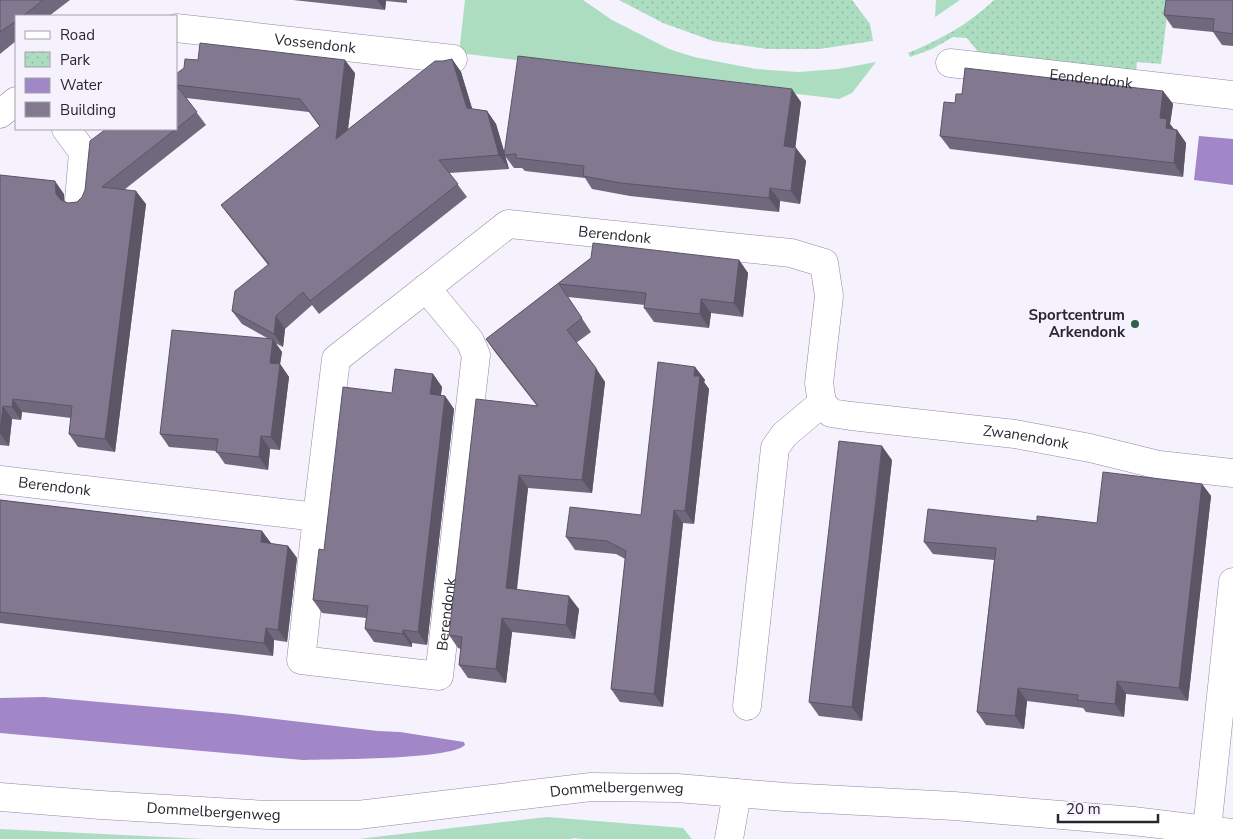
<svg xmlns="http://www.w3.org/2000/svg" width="1233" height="839" viewBox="0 0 1233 839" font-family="'Nunito Sans',sans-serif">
<defs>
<pattern id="park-dots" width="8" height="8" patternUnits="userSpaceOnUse" patternTransform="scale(1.25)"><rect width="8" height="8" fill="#acddc1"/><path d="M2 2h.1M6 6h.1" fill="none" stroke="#94bea6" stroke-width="1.8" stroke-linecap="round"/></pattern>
</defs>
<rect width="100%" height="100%" fill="#f5f1fd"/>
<!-- green -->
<path fill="#acddc1" d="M465 0H583L612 20 669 49 694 57 756 69 798 72 838 69 876 62 852 93 839 99 459 53Z
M936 0H960L935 17Z
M547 817 683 828 692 839H582L573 838 572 839H358Z
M0 829 205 839H0Z"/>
<!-- park -->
<path fill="url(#park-dots)" d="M619 0H852L870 24 873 41 819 49H767L713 41 663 23Z
M994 0H1169L1161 64 1137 62 1136 71 979 53 967 38 953 37 932 49 910 57 908 53C940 40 969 24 994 0Z"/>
<!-- water -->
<path fill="#a187c8" d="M1199 136 1233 139V185L1194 180Z
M44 697 233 714 378 731 400 732 464 742 465 745C450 760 330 759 303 760L0 733V698Z"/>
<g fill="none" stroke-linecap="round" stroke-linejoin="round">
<!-- street casing -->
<g stroke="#9289a2" stroke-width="29">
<g id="street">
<path id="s1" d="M176 28 453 59"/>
<path id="s2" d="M950 63 1233 95"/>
<path d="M0 114 16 101"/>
<path d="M66 129 83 152 79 201"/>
<path id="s3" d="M822 403 831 413 851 416 1015 434 1090 448 1159 465 1233 473"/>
<path id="s4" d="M0 480 317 517 301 660 439 676 476 355 470 341 426 288"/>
<path id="s5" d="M317 517 336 359 508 224 791 253 824 263 829 296 819 383 822 403 784 435 775 448 747 706"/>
<path d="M729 839 737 793"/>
<path d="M1206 839 1233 582"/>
</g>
</g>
<!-- secondary casing -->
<g stroke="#9289a2" stroke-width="29">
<g id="secondary">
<path id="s6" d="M0 797 101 805 268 815H358L591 787 677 788 785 797 954 806 1133 821 1233 833"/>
</g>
</g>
<!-- street -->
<use href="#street" stroke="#fff" stroke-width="28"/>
<!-- secondary -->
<use href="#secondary" stroke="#fff" stroke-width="28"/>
</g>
<!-- wall -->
<path fill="#70687d" d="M0 0H70L49 16H16V41L0 54Z
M293 0H407V3L386 1 385 10Z
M1233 0V46L1222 45 1213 32 1173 28 1164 15Z
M452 59 461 72 472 109 487 111 496 124 505 154 801 102 795 147 806 161 800 204 780 201 779 212 630 196 592 189 585 178 525 171 522 168H514L505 156 509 169 449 173 467 197 319 314 312 305 285 329 283 347 275 343 282 352 280 364 289 377 280 450 270 449 268 470 225 464 216 451 169 447 160 434 269 339 242 324 232 311 268 265 231 218 221 205 320 127 309 112 186 98 206 125 124 190 146 204 115 452 78 447 69 434 71 418 22 412 21 420 12 419 9 446 0 445V175L64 194V202L68 203 77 202 82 197 176 74 355 73 348 129 443 61Z
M1163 91 1173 104 1170 124 1174 129 1177 130 1186 143 1183 177 950 149 940 136 955 103 962 94Z
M591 258 739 260 748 273 743 317 711 313 709 328 654 322 644 308 645 305 568 297 591 332 576 343 605 382 592 493 528 488 517 590 579 609 575 639 512 632 506 683 468 678 459 665 461 649 458 648 449 635 537 406 495 352 486 339Z
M695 367 705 380 704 382 709 389 694 524 683 523 663 707 620 702 611 689 625 559 616 554 575 550 566 537 641 515Z
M433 374 442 387 441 395 445 396 454 409 427 645 412 643V647L374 642 365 629 366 618 322 613 313 600 392 393Z
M892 460 862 721 819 716 809 702Z
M1202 484 1211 496 1188 701 1126 694 1124 717 1086 712 1083 708 1027 701 1024 729 986 725 977 712 994 560 933 554 924 542 1037 521 1097 523Z
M0 500 262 531 271 544 288 546 297 558 287 642 274 640 273 656 0 623Z"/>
<!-- shaded-wall -->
<path fill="#5b5566" d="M377 0H385L386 1 385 10Z
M452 59 461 72 476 121 467 108Z
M345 60 355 73 345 152 336 139Z
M792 89 801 102 794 159 784 146Z
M1163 91 1173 104 1170 124 1176 132 1166 128 1160 118Z
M487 111 496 124 509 169 499 155Z
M1177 130 1186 143 1183 177 1174 163Z
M796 148 806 161 800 204 791 191Z
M55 181 64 194 65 207 56 194Z
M770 188 780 201 779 212 769 198Z
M136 191 146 204 115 452 105 439Z
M739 260 748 273 743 317 734 303Z
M701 299 711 313 709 328 700 314Z
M276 316 285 329 283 347 274 334Z
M273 339 282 352 280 364 289 377 280 450 271 437 270 363Z
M695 367 705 380 704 382 709 389 694 524 685 511Z
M596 368 605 382 592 493 582 480Z
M433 374 442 387 439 407 430 394Z
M445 396 454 409 427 645 418 632Z
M13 399 22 412 21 420 12 407Z
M3 406 12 419 9 446 0 433Z
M261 436 270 449 268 470 259 457Z
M882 446 892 460 862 721 852 707Z
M519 475 528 488 515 602 506 588Z
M1202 484 1211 496 1188 701 1179 688Z
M674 510 683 523 663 707 654 694Z
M262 531 271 543 270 554 261 542Z
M288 546 297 558 287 642 278 630Z
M569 596 579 609 575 639 566 625Z
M502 618 512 632 506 683 496 669Z
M266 628 274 640 273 656 264 643Z
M403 630 412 643V647L403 634Z
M1117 681 1126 694 1124 717 1115 704Z
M1018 688 1027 701 1024 729 1015 716Z"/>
<!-- building -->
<path fill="#827991" stroke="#5b5566" d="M0 0H43L23 16H16V21L0 32Z
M1166 0H1233V34L1213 31 1214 19 1164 15Z
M200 43 345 60 336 139 435 61H443L452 59 467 108 487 111 499 155 439 160 458 184 310 301 303 292 276 316 274 334 232 311 235 291 269 264 221 205 320 126 300 99 176 85V74L184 68 185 59 198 60Z
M518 56 792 89 784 146 796 148 791 191 770 188 769 198 621 183 583 176 584 166 516 158V154L504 155Z
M965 68 1163 91 1160 118 1167 119 1166 128 1177 130 1174 163 940 136 944 102 955 103 956 94H962Z
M176 85 197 112 176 129Z
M106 129H176L102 187 136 191 105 439 69 434 72 406 13 399 12 407 3 406 0 432V175L55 181 56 194 61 200 68 203 77 202 82 197 85 190 90 141Z
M593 243 739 260 734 303 701 299 700 314 644 308 646 293 559 284 582 318 567 330 596 368 582 480 519 475 506 588 569 596 566 625 502 618 496 669 459 665 462 637 449 635 476 399 538 406 486 339 591 258Z
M172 330 273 339 270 363 280 364 271 437 261 436 259 457 216 452 218 439 160 434Z
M658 362 695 367 694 376H700L685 511 674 510 654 694 611 689 626 551 607 541 566 537 570 507 641 515Z
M395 369 433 374 430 394 445 396 418 632 403 630V634L365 629 368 606 313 600 319 549 324 550 343 387 392 393Z
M839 441 882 446 852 707 809 702Z
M1103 472 1202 484 1179 688 1117 681 1115 704 1077 700 1078 695 1018 688 1015 716 977 712 996 548 924 542 928 509 1037 521V516L1097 523Z
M0 500 262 531 261 542 288 546 278 630 266 628 264 643 0 612Z"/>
<!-- markers -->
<circle fill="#2f6349" stroke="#f5f1fd" stroke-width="2" cx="1135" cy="324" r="5"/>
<g text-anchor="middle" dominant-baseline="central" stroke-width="4" stroke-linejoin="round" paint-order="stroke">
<!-- street labels -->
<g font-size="15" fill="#2a2630" stroke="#f5f1fd">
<text stroke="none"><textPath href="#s1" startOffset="140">Vossendonk</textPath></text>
<text stroke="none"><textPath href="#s2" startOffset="142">Eendendonk</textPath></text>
<text stroke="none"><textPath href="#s5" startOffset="485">Berendonk</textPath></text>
<text stroke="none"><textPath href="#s3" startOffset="210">Zwanendonk</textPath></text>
<text stroke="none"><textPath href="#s4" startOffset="55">Berendonk</textPath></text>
<text stroke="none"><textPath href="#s4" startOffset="664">Berendonk</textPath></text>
<text stroke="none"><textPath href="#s6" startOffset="619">Dommelbergenweg</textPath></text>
<text stroke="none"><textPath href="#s6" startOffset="214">Dommelbergenweg</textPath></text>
</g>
<!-- poi labels -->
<g font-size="15" font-weight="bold" fill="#2a2630" stroke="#f5f1fd" text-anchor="end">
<text x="1125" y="315">Sportcentrum<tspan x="1125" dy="17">Arkendonk</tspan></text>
</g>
</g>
<!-- legend -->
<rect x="15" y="15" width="162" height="115" fill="#f5f1fd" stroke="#a4a0ab"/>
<rect x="25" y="31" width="25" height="8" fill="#ffffff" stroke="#a4a0ab"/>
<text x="60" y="40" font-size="15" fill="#2a2630">Road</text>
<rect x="25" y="52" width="25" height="15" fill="url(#park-dots)" stroke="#a4a0ab"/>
<text x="60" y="65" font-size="15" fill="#2a2630">Park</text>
<rect x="25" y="78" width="25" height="15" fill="#a187c8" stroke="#a4a0ab"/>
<text x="60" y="90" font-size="15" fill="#2a2630">Water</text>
<rect x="25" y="102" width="25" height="15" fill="#827991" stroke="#a4a0ab"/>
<text x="60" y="115" font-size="15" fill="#2a2630">Building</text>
<!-- scale -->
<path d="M1058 814v8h100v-8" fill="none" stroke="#2a2630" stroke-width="2.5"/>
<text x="1066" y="814" font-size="15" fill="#2a2630" stroke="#f5f1fd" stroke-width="4" paint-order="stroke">20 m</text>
</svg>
